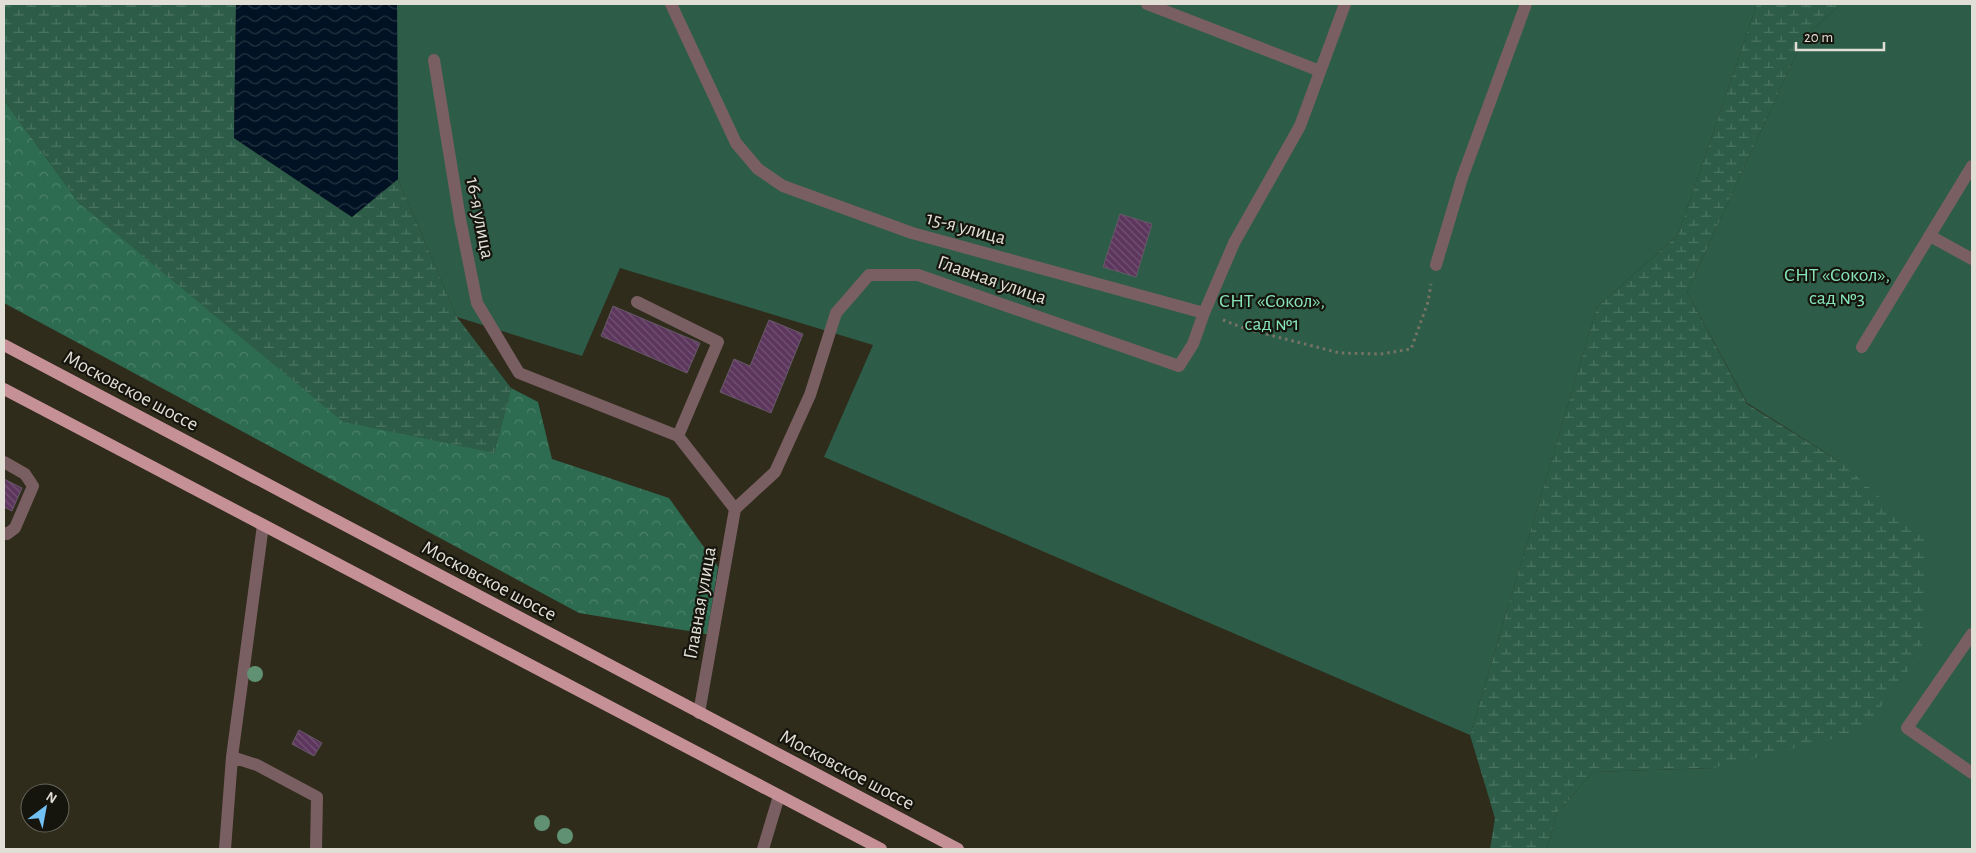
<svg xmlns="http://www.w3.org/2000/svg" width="1976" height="853" viewBox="0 0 1976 853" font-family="'Alegreya Sans',sans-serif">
<defs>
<pattern id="forest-crowns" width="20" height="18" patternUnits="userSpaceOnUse" patternTransform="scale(1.25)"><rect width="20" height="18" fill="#2d6c50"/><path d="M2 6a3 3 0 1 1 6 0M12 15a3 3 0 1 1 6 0" fill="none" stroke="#4b8168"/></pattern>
<pattern id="wetland-marsh" width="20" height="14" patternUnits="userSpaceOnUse" patternTransform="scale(1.25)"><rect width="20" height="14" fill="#2d5d48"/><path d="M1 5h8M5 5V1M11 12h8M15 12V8" fill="none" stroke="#4b7462"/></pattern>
<pattern id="water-waves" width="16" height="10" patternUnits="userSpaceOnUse" patternTransform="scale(1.25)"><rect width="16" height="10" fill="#001223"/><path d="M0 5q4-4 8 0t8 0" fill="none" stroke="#253442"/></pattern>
<pattern id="building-back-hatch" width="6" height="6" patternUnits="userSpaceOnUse" patternTransform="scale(1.25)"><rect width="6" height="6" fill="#5c365d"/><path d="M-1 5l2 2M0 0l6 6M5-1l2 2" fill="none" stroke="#735373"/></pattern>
</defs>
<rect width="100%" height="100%" fill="#2f2c1c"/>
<!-- green -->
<path fill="#2d5d48" d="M397 4H1757L1678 235 1597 307 1470 735 824 457 873 345 620 268 582 356 457 317 398 179Z
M1841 4H1972V849H1547L1557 813 1593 772 1713 768 1842 463 1747 403 1687 292 1804 37Z"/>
<!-- forest -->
<path fill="url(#forest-crowns)" d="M4 100 80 204 494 453 511 388 538 402 552 459 669 498 718 567 707 634 579 613 4 303Z"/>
<!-- wetland -->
<path fill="url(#wetland-marsh)" d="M4 4H236L234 138 352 217 398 179 457 317 511 388 494 453 343 422 80 204 4 100Z
M1757 4H1841L1804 37 1687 292 1747 404 1842 463 1925 538 1922 652 1862 732 1713 768 1593 772 1557 813 1547 849H1490L1495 818 1470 735 1597 307 1678 235Z"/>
<!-- water -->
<path fill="url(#water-waves)" d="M236 4H397L398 179 352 217 234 138Z"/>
<!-- building -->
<path fill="url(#building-back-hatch)" stroke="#675967" d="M1120 214 1152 224 1136 277 1103 267Z
M613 306 700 343 687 373 601 336Z
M769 320 803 334 771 413 720 392 734 359 750 366Z
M4 479 22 488 12 511 4 507Z
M299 730 322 743 314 756 292 744Z"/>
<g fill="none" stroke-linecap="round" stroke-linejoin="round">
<!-- path -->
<path stroke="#767365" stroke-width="3" stroke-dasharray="2.5 4" stroke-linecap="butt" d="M1223 320 1246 329 1340 353 1381 354 1411 349 1428 302 1431 284"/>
<!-- minor -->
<path stroke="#7a5f62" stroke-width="12" d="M671 4 736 143 758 169 783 186 912 233 1204 313
M1147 4 1320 71
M434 60 460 219 477 303 519 373 678 436 735 509
M1930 236 1972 259
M1436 265 1462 178 1526 4
M637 302 718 342 678 436
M1862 347 1972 166
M4 462 25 474 33 486 15 528 7 534 4 533
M1972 634 1907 728 1972 773
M699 713 735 509 775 472 810 395 836 313 869 275H918L1179 366 1193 344 1204 313 1234 243 1300 126 1345 4
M232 757 257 765 317 797 316 849
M225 849 232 757 263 525
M763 849 779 796"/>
<!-- major -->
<path stroke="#c69097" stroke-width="12" d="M4 345 958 849
M4 389 881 849"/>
</g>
<!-- trees -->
<g fill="#5f9172">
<circle cx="255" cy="674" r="8"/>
<circle cx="542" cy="823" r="8"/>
<circle cx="565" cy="836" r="8"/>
</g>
<g text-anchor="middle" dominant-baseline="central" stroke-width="4.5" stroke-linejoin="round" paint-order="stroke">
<!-- street labels -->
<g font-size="20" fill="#e1dfd5" stroke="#16150d">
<text transform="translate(480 218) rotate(79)">16-я улица</text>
<text transform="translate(966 228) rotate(15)">15-я улица</text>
<text transform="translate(992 280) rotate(19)">Главная улица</text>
<text transform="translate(131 391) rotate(28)">Московское шоссе</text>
<text transform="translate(489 581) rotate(28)">Московское шоссе</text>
<text transform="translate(700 603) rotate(-80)">Главная улица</text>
<text transform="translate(847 770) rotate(28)">Московское шоссе</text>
</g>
<!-- park labels -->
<g font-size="20" fill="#87e4b9" stroke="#16150d">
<text x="1837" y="275">СНТ «Сокол»,<tspan x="1837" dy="23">сад №3</tspan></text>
<text x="1272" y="301">СНТ «Сокол»,<tspan x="1272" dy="23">сад №1</tspan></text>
</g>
</g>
<!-- border -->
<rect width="1976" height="853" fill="none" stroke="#e1dfd5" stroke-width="10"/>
<!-- north arrow -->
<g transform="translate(45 808) rotate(32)"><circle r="24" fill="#16150d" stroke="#67665d"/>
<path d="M0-4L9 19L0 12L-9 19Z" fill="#72c1f5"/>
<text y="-8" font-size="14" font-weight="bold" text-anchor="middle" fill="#e1dfd5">N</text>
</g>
<!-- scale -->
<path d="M1796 42v8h88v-8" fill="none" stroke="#e1dfd5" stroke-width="2.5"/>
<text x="1804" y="42" font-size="15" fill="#e1dfd5" stroke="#16150d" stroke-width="4" paint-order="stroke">20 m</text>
</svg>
